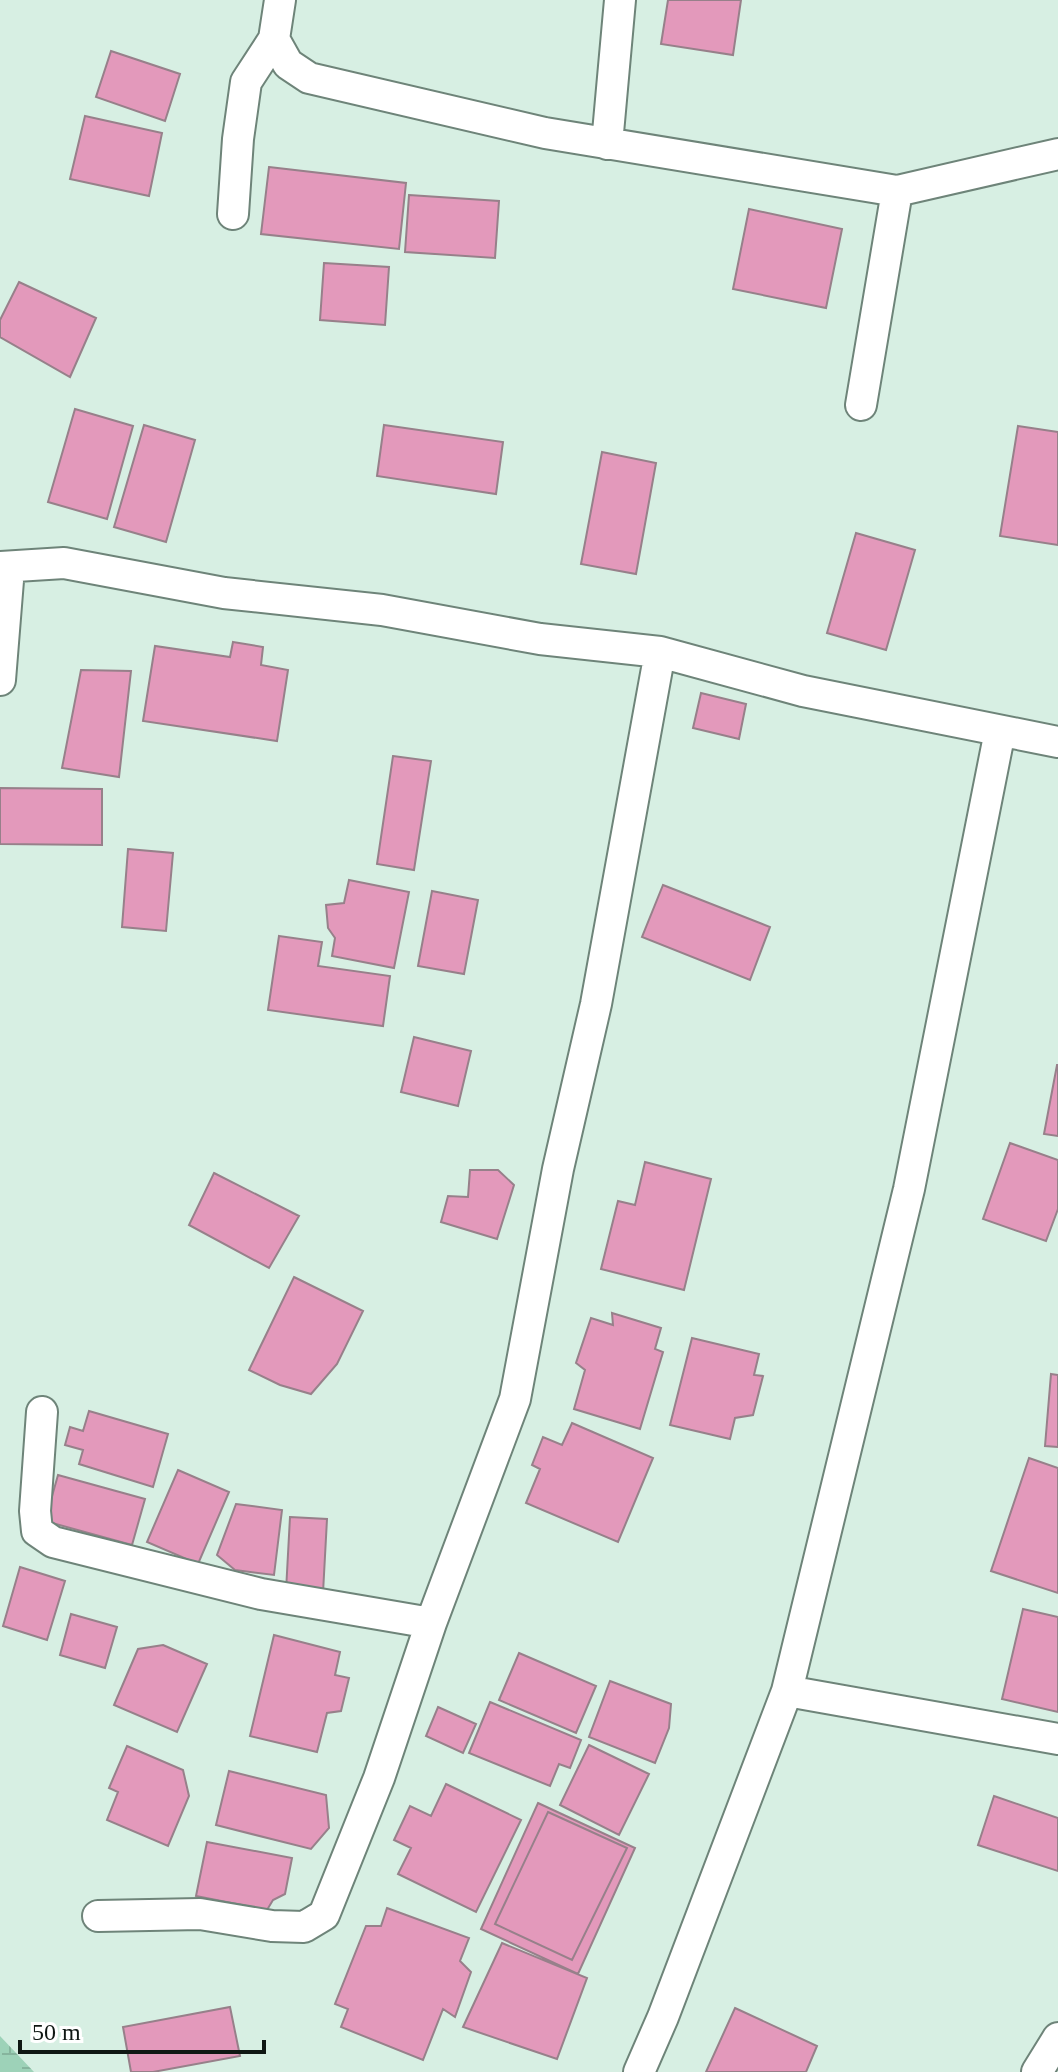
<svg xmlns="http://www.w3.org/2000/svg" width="1058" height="2072" viewBox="0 0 1058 2072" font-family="Georgia,serif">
<defs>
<pattern id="wetland-marsh" width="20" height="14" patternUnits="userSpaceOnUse" patternTransform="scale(2)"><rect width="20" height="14" fill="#9dd2b8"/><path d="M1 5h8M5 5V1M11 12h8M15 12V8" fill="none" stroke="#86b49d"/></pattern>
</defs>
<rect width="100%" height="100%" fill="#d7efe3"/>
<!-- wetland -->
<path fill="url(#wetland-marsh)" d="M0 2036 34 2072H0Z"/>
<!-- building -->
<path fill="#e399bb" stroke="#97808a" stroke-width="2" d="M668 0H741L733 55 661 44Z
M111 51 180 74 165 121 96 97Z
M85 116 162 133 149 196 70 179Z
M269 167 406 183 399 249 261 234Z
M409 195 499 201 495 258 405 252Z
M749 209 842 229 826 308 733 289Z
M324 263 389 267 385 325 320 320Z
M19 282 96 318 70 377 0 337V320Z
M75 409 133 426 107 519 48 502Z
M144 425 195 440 166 542 114 527Z
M384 425 503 442 496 494 377 476Z
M1018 426 1058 432V545L1000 536Z
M602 452 656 463 636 574 581 564Z
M856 533 915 550 886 650 827 633Z
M233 642 263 647 261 665 288 670 277 741 143 721 155 646 230 657Z
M81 670 131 671 119 777 62 768Z
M701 693 746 704 739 739 693 728Z
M393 756 431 761 414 870 377 864Z
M0 788 102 789V845L0 844Z
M128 849 173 853 166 931 122 927Z
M349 880 409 892 394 968 332 956 335 938 328 928 326 905 344 903Z
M663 885 770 927 750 980 642 937Z
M432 891 478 900 464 974 418 966Z
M279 936 322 942 318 966 390 976 383 1026 268 1010Z
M414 1037 471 1051 458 1106 401 1092Z
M1057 1065H1058V1136L1044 1134Z
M1010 1143 1058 1160V1209L1046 1241 983 1219Z
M645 1162 711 1179 684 1290 601 1269 618 1201 635 1205Z
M470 1170H498L514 1185 497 1239 441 1222 448 1196 468 1197Z
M214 1173 299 1216 269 1268 189 1225Z
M294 1277 363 1311 337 1364 311 1394 280 1385 249 1370Z
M612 1313 661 1328 655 1349 663 1352 640 1429 574 1409 585 1370 576 1363 591 1318 613 1325Z
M692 1338 759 1354 754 1375 763 1376 753 1415 735 1418 730 1439 670 1425Z
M1051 1374 1058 1375V1447L1045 1446Z
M89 1411 168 1434 153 1487 79 1464 83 1450 65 1445 70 1427 83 1431Z
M572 1423 653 1458 618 1542 526 1503 540 1469 532 1465 543 1437 562 1445Z
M1029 1458 1058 1468V1593L991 1571Z
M178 1470 229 1492 198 1564 147 1542Z
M58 1475 145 1499 132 1545 45 1521Z
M236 1504 282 1510 274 1575 235 1570 217 1555Z
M290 1517 327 1519 323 1593 286 1591Z
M20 1567 65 1581 47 1640 3 1626Z
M1023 1609 1058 1617V1712L1002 1699Z
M71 1614 117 1627 105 1668 60 1655Z
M274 1635 340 1652 335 1675 349 1678 341 1711 327 1713 317 1752 250 1736Z
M163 1645 207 1664 177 1732 114 1705 138 1649Z
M519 1653 596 1686 576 1733 499 1700Z
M610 1681 671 1704 669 1728 655 1763 589 1737Z
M490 1702 581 1740 570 1768 559 1764 550 1786 469 1753Z
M438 1707 476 1724 463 1753 426 1736Z
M589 1745 649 1774 619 1835 560 1805Z
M127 1746 183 1770 189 1796 168 1846 107 1820 118 1792 109 1788Z
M229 1771 326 1795 329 1828 311 1849 216 1825Z
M446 1784 521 1820 476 1912 398 1874 411 1848 394 1840 410 1806 431 1816Z
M994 1796 1058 1818V1871L978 1845Z
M538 1803 635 1848 578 1974 481 1929Z
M548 1812 627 1848 572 1960 495 1924Z
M207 1842 292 1858 285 1894 273 1900 267 1910 196 1896Z
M387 1908 469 1938 460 1961 471 1972 455 2017 443 2009 423 2060 341 2027 348 2009 335 2004 366 1926H381Z
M502 1943 587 1978 557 2059 463 2027Z
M230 2007 240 2056 153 2072H131L123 2027Z
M735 2008 817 2046 806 2072H706Z"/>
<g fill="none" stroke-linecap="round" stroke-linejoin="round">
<!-- minor casing -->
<g stroke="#6e8479" stroke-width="34">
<path id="minor" d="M280 0 274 39 288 64 309 78 545 133 897 191 1058 154
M607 144 620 0
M233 214 238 139 246 82 274 39
M861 405 897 191
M0 567 64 563 224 593 382 610 540 639 660 652 803 691 1058 742
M0 680 9 568
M42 1412 35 1511 37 1531 53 1542 261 1594 431 1623
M787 1691 1058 1739
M98 1916 200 1914 272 1926 304 1927 324 1915 379 1778 431 1623 515 1399 558 1169 596 1004 660 652
M639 2072 663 2017 787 1691 909 1189 1000 731
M1037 2072 1058 2038"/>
</g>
<!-- minor -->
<use href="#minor" stroke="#fff" stroke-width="30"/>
</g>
<!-- scale -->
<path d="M20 2040v12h244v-12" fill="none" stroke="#0f1713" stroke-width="4"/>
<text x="32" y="2040" font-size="24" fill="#0f1713" stroke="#ffffff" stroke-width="6" paint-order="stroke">50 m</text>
</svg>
